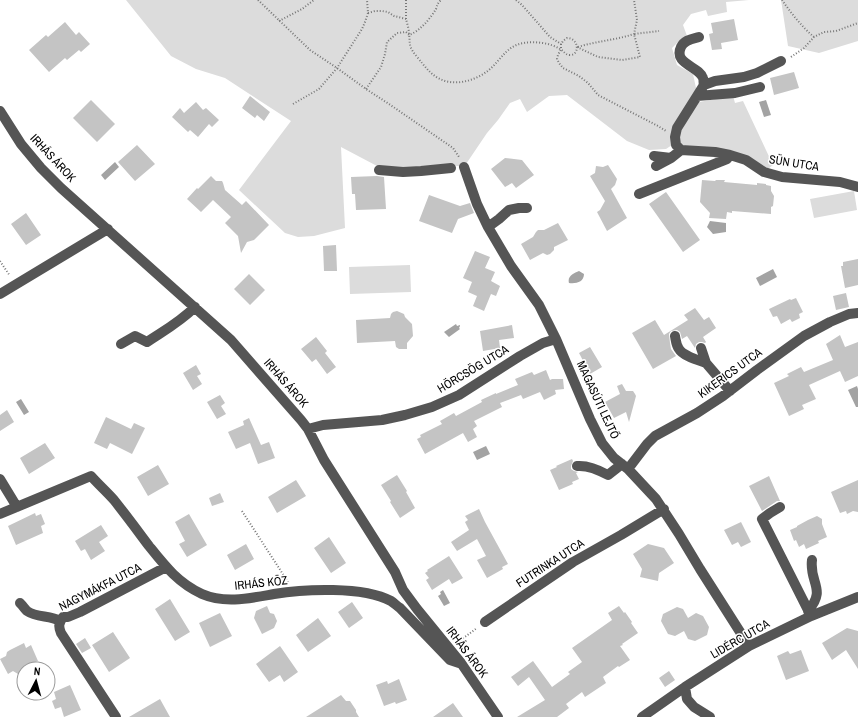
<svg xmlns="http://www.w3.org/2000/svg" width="858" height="717" viewBox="0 0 858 717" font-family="'Archivo Narrow',sans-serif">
<rect width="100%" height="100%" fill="#fff"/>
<!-- green -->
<path fill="#dcdcdc" d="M126 0H749L726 2 727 12 708 16 706 10 691 14 683 25 687 36 681 39 672 48 677 65 693 74 699 102 733 96 735 103 743 101 773 165 764 172 753 165 672 145 666 149 649 150 627 141 567 95 549 96 527 112 520 99 510 103 498 120 487 133 464 167 451 165 412 169 377 166 341 147 345 228 314 236 298 237 285 233 239 190 291 121 225 78 196 69 171 56Z
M781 0H858V41L819 53 788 46Z
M854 191 857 210 814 218 810 199Z
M410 265 411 292 350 294 349 267Z"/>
<!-- water -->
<path fill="#a3a3a3" d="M766 100 771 115 764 117 759 102Z
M115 162 119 167 105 180 101 175Z
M710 221 726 223V232L713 234 707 227Z
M773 269 777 277 760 286 756 278Z
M579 271 584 274C584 282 576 284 569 283 567 276 574 273 579 271Z
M456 324 457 326 460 325V326L459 328 460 329 449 337 444 332Z
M857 386 858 389V407H856L848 390Z
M21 399 29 412 24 415 16 402Z
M486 446 490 454 477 460 473 452Z
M443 590 450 603 444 606 438 596 441 594 440 592Z"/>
<!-- building -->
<path fill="#c4c4c4" d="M734 19 738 40 721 43 722 49 712 50 709 34 713 33 711 23Z
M65 22 76 35 79 32 90 44 81 52 79 50 67 60 65 58 49 72 29 50 46 35 48 37Z
M794 72 799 88 774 95 770 78Z
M250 96 270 112 264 121 257 115 255 118 242 108Z
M91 100 115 124 97 142 73 118Z
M196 102 203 110 206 108 219 120 212 127 209 124 198 137 190 130 188 132 172 117 180 108 184 113Z
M137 145 155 164 135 181 118 162Z
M505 158 522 160 534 175 516 188 512 183 505 187 491 169Z
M608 165 617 179 615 185 611 189 627 218 607 231 597 212 600 210 605 201 590 176 595 173 596 166 603 167Z
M211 176 216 181H222L223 183 225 190 242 205 246 201 269 225 254 240 247 242 241 253 238 236 225 223 231 217 213 200 201 212 187 199 197 188 198 189Z
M377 176 384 177 386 209 356 210 355 194H352L351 177Z
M702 180 715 181 716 180H725L724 182 757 185V183L766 184V185L771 186V191L774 196 773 206 771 207V214L732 211V213L727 212 726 219 709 218 710 213 700 202Z
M666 192 700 240 683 252 649 204Z
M429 195 460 206 470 203 474 213 458 219 452 233 419 221Z
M26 213 41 235 26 245 11 224Z
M558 223 568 240 554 247V250L550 254 547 255 543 253 530 260 521 244 533 237 536 232 538 230H544Z
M336 245 337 271H324L323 246Z
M475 251 490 257 485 268 495 272 491 281 500 286 496 296 491 294 484 311 473 306 477 296 468 292 472 282 463 278Z
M858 259V285L845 288 841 266H843V262Z
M249 274 265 290 250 305 234 289Z
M846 293 849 307 836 310 833 296Z
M796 298 803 312 799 314 800 318 792 322 790 319 781 324 777 316 773 317 769 309 790 299 791 300Z
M695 308 704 320 709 317 716 328 703 337 706 342 705 343 702 342H699L696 344 695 348 687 336 682 339 680 332 677 330 671 331 669 334 670 343 671 349 676 356 653 369 632 333 655 320 664 335 688 320 684 315Z
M397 311 404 314 405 317 412 324 413 336 407 343V349H399L396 347 395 341 357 343 356 320 390 318 391 314 393 312Z
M512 325 514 338 499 340 500 348 483 351 480 331Z
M840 335 845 347 858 342V376L845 382 840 371 809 385 816 399 802 405 804 409 789 416 774 383 789 376 787 374 801 367 804 372 833 360 826 344Z
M316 337 327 351 325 353 336 367 327 374 316 359 312 362 301 349Z
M590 347 602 367 590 374 579 353Z
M196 365 201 374 197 376 202 384 193 390 183 373Z
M546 370 550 380 552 379H563L564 389 555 390 556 394 544 400 540 392 523 399 521 395 500 403 502 407 474 421 477 426 473 429 477 437 468 442 463 433 425 454 417 439 421 437 420 435 442 424 440 421 454 413 456 416 482 402 481 400 496 393V394L518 385 515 379 532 372 534 375Z
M622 384 626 391H633L635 394 636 396 629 422 626 412 614 418 605 402 620 394 617 386Z
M220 395 225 403 221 406 226 414 217 419 207 402Z
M7 410 14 422 0 431V415Z
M106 417 131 429 134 423 145 428 132 454 110 443 107 449 94 443Z
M249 418 261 445 269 442 275 458 258 464 250 443 236 449 228 432 244 425 243 421Z
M45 443 55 458 29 474 20 458Z
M572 459 573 461 571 466V469L574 471 578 472 576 473 579 479 572 482 573 484 559 490 550 470 557 467 556 466Z
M158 465 169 484 148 496 137 477Z
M397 475 407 491 406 492 415 508 400 518 390 502 391 501 381 485Z
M769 476 780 501H777L762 511 749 486Z
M296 480 306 496 277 513 268 497Z
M858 480V512L853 511 847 514 846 511 840 513 831 492Z
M220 493 224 502 212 506 209 498Z
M479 509 485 522 508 564 502 567 503 569 487 578 477 560 486 556 477 539 457 551 451 542 469 530 465 522 468 520 465 516Z
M35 513 36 516 41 514 45 524 41 526 43 533 16 545 8 526Z
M189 514 207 545 187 557 179 544 185 541 175 522Z
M817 516 822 519V524L827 537 818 541 819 543 806 549 804 544 799 547 796 540 794 541 790 530 797 527V526L808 520Z
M741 522 751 542 741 547 738 542 732 545 724 530Z
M101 525 108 536 99 542 105 551 91 560 85 549 81 551 75 541Z
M329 537 346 563 331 573 314 548Z
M246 544 254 559 235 570 227 555Z
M648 544 664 548 674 563 659 573 658 581 640 577 642 569 633 554Z
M449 556 463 578 452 584 449 579 432 590 426 580 429 578 425 573 428 571 427 570Z
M170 599 190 632 175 641 155 609Z
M352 602 363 618 349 628 338 612Z
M267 606 270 613 274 614 277 621 274 628 262 634 254 618 256 611Z
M619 606 624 613 625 612 632 622 631 623 638 633 622 644 623 645 620 646 630 660 619 667 618 666 603 677 606 683 585 697 582 692 566 704 569 708 557 717H517L545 700 529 677 518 686 511 677 533 661 552 687 570 674 568 672 582 662 572 648 612 620 608 613Z
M677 607 683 609 688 618 696 613 703 616 709 627 707 635 695 641 688 639 684 631 675 636 668 634 661 621 663 614Z
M220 613 232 636 210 647 199 623Z
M318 618 331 636 308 652 296 635Z
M847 628 858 631V669L846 650 832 660 822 643Z
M113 632 130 658 109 672 92 645Z
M85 638 91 648 82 653 76 644Z
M24 643 26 648 31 645 38 661 24 666 18 674 13 671 8 674 0 659 6 656 7 652 10 650Z
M280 646 298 672 284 682 280 675 269 682 256 664Z
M801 650 809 671 786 680 777 656 788 651 790 654Z
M669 671 675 680 665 687 659 678Z
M399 679 407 700 396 704 395 702 384 706 376 685 387 681 388 684Z
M70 685 81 710 64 717 61 707 55 709 52 701 56 699 54 692Z
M341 695 346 701H350L356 710V712L359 717H306Z
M160 699 170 717H129Z
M453 703 463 717H433Z"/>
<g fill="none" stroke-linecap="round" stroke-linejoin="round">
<!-- path -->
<path stroke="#777" stroke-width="2" stroke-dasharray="1 2" stroke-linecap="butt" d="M258 0 310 50 337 68 366 89 389 104 453 148 459 157
M406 0V19
M516 0 522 5 550 37 561 44
M782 0C791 13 802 27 814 37
M368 13 375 11H382L388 12 394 16 406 19C407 23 409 29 409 34 410 39 409 43 411 48 414 54 419 59 422 63 427 69 431 74 438 78 454 87 475 81 489 70 501 60 507 45 524 43 535 41 551 43 560 49 564 51 565 55 570 55 580 55 579 38 567 38L563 41 561 44V49L558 55 557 59 559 63 563 68 579 76 588 83 598 95 658 126 666 131
M279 21 302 9 314 0
M577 47 598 57 622 60 640 57 634 34 659 31
M578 47C597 41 616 40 634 34L637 20 634 0
M791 57 804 48 814 37 824 32 836 31 858 23
M366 89 381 67 385 54 387 42 397 33 406 32 409 35C420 31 430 19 436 9 437 5 438 3 441 0
M293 104 319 89 337 68 362 29 365 22 368 13 367 0
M0 261 10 276
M242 511 288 582
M458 642 477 628"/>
<!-- minor -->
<path stroke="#555" stroke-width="10" d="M699 37C692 39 684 40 681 47 673 64 699 66 703 78 704 80 703 82 704 85
M697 96 735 93 760 87
M0 111 21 144 41 168 61 188 231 340 301 420 308 429 324 460 395 572 403 590 417 609 461 663 498 717
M681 150 676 145 675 137 677 128 704 85 715 81 744 77 757 73 781 61
M654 156 671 158
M656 166 671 158 681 150 715 152 730 155 746 160 764 172 782 177 840 182 858 187
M464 167 477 204 488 227 511 266 539 305 556 339 590 419 602 443 614 458 628 469 656 499 679 534 700 569 749 646
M379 170 403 172 421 171 451 168
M639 194 727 159 730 155
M488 227 499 219 509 210 519 208H527
M0 294 108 229
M675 336C676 341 676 345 679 349 683 356 698 360 706 363
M121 344 135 336 147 342C165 330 180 322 195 307
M701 348 706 363 730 391
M308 429 323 425 382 420 405 415 432 407 459 395 520 356 543 343 556 339
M577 466C588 465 599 470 608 475L622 464
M628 469 647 444 655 436 697 413 723 396 757 370 804 336 830 322 849 314 858 313
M0 479 17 507
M780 507 770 513 762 519 811 616
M0 514 91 476C98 484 107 492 114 500 126 515 137 530 149 546 165 566 178 583 202 594 225 604 251 598 274 594 304 589 363 586 391 601 394 603 397 606 400 608L450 660 459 663
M20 603C23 606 25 609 27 611 37 618 50 615 60 621
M808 611C827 589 809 583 812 560
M485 622 573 562 621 535 664 509
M685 687 687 699 694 707 710 717
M116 717 61 633C58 626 59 623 63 617H68L80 612 166 567
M642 717 685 687 749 646 811 616 858 597"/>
</g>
<g text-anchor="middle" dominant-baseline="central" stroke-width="3" stroke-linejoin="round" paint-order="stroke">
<!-- street labels -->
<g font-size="12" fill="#000" stroke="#fff">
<text transform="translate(53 158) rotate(47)">IRHÁS ÁROK</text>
<text transform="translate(794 163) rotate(9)">SÜN UTCA</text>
<text transform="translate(473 369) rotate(-31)">HÖRCSÖG UTCA</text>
<text transform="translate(730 373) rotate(-36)">KIKERICS UTCA</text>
<text transform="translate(286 383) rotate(49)">IRHÁS ÁROK</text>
<text transform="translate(598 400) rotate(65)">MAGASÚTI LEJTŐ</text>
<text transform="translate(550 563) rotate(-33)">FUTRINKA UTCA</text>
<text transform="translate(261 583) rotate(-6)">IRHÁS KÖZ</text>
<text transform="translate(100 587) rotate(-27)">NAGYMÁKFA UTCA</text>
<text transform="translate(740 639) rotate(-30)">LIDÉRC UTCA</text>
<text transform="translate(467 652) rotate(53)">IRHÁS ÁROK</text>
</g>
</g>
<!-- north arrow -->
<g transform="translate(36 681) rotate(6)"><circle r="19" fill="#ffffff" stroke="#999999"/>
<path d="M0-3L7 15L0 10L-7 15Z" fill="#000000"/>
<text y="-6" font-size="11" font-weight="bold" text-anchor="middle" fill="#000000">N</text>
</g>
</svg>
